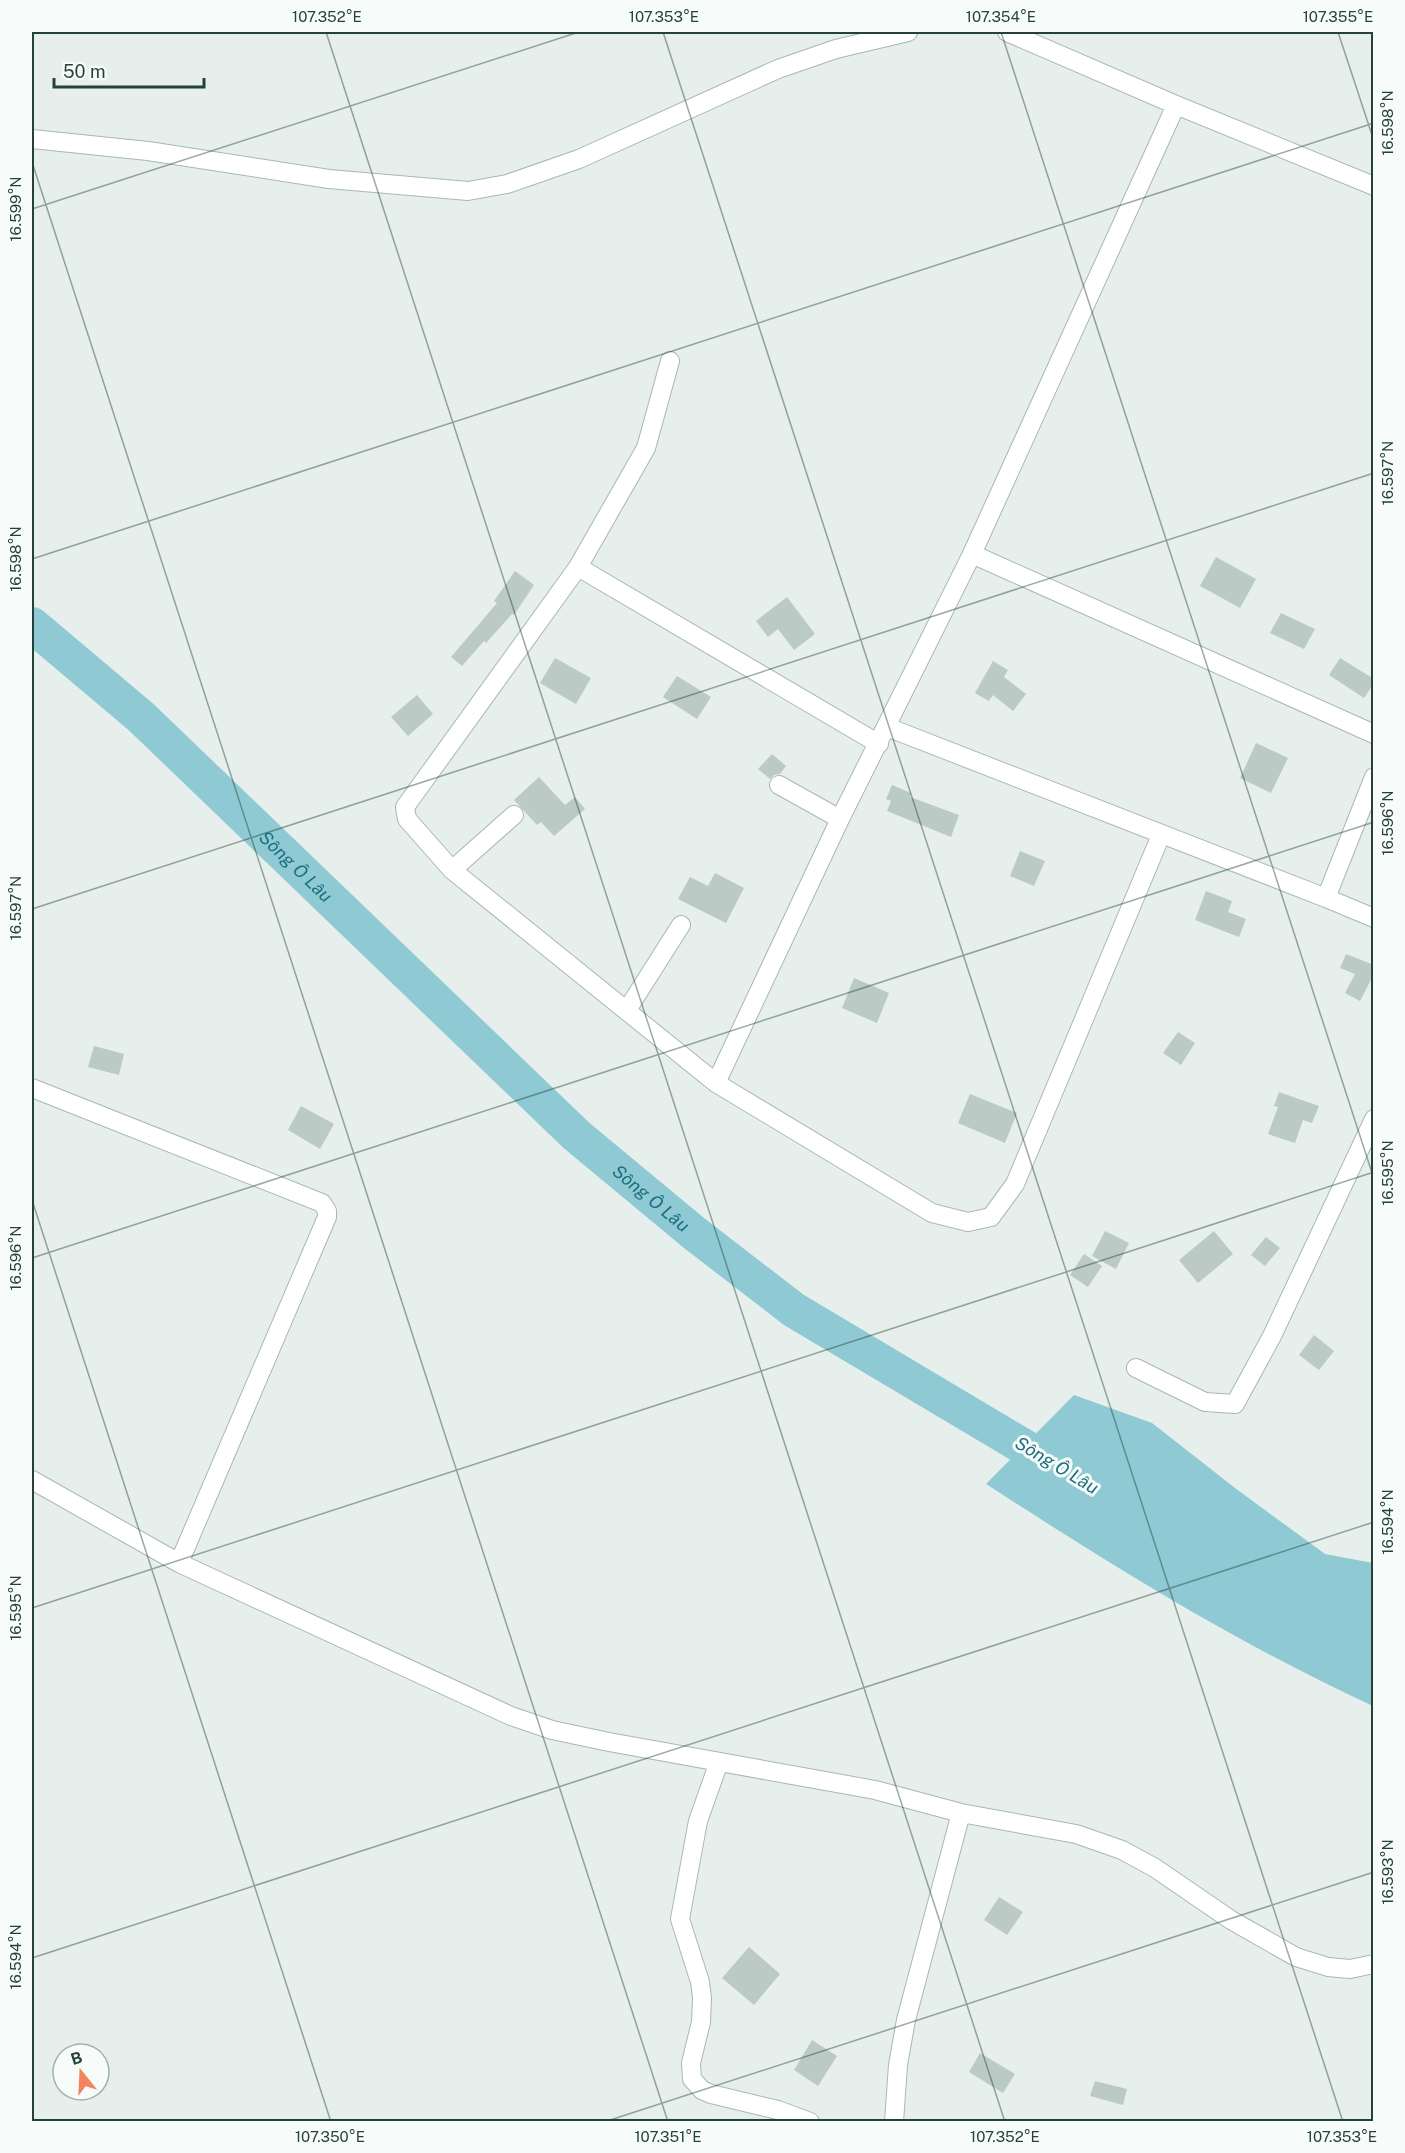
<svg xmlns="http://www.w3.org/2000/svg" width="1405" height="2153" viewBox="0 0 1405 2153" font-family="'Public Sans',sans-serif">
<rect width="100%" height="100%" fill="#e6efeb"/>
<!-- water -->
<path fill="#8ec9d4" d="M1074 1395 1152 1423 1235 1488 1325 1554 1373 1563V1706C1238 1644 1111 1565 986 1484Z"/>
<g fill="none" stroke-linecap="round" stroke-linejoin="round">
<!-- river -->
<path stroke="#8ec9d4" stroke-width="36" id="s1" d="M32 625 141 717 576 1135 694 1233 794 1310 1066 1472"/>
</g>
<!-- building -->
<path fill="#bbcac4" d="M1216 557 1256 579 1240 608 1200 586Z
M515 571 534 585 514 615 512 614 486 643 484 641 462 666 451 657 497 603 494 601Z
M787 597 815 634 794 650 778 629 768 637 756 621Z
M1281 613 1315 629 1304 649 1270 633Z
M555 658 591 678 576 704 540 683Z
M1340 658 1374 679V683L1364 698 1329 675Z
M993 661 1008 670 1004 677 1026 694 1013 711 993 695 989 701 975 693Z
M677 676 711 697 697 719 663 697Z
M417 695 433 714 408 736 391 717Z
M1256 743 1288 758 1271 793 1240 778Z
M772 754 786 766 780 774 774 775 770 779 758 769Z
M539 777 565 805 575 797 585 809 554 836 541 822 537 825 514 800Z
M892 785 911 793 910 797 959 815 951 837 887 811 891 801 886 799Z
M1020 851 1045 861 1034 886 1010 876Z
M715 873 744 888 726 923 678 899 690 877 708 886Z
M1206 891 1232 901 1228 912 1246 919 1239 937 1195 920Z
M1346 954 1374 965V974L1360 1001 1345 993 1355 974 1340 968Z
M854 978 889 993 877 1023 842 1008Z
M1178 1032 1195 1043 1181 1065 1163 1053Z
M94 1046 124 1054 119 1075 88 1067Z
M1279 1092 1319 1106 1312 1123 1303 1120 1295 1143 1268 1134 1278 1107 1274 1106Z
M970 1094 1017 1113 1005 1143 958 1123Z
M301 1106 334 1124 320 1149 288 1130Z
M1105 1231 1129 1243 1116 1269 1092 1256Z
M1214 1231 1233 1254 1198 1283 1179 1260Z
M1266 1237 1280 1248 1265 1266 1251 1255Z
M1084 1254 1102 1266 1088 1287 1070 1275Z
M1314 1335 1334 1351 1319 1370 1299 1355Z
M999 1897 1023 1912 1007 1935 984 1920Z
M749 1947 780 1974 754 2005 722 1978Z
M812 2040 837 2056 818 2086 794 2070Z
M980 2053 1015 2074 1003 2093 969 2072Z
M1095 2081 1127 2089 1123 2105 1090 2096Z"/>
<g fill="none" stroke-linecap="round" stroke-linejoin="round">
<!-- minor casing -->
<g stroke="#a8b8b2" stroke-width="20">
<path id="minor" d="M1007 32 1176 105 1374 186
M32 139 148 151 329 179 468 191 507 184 579 159 778 69 836 49 908 32
M670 361 646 448 578 567 405 807 407 819 452 870 716 1083 932 1213 968 1222 991 1217 1015 1184 1161 835
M972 554 1374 734
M578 567 879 744
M887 727 1326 898 1374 918
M779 785 840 819
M452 870 514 815
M1326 898 1374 777
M627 1010 681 925
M716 1083 840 819 972 554 1176 105
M32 1088 322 1203 327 1211V1217L179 1563
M1136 1368 1205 1402 1235 1404 1272 1336 1374 1119
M32 1480 179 1563 511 1716 552 1730 609 1742 875 1790 961 1813 1076 1834 1122 1850 1155 1868 1231 1920 1296 1957 1328 1967 1350 1969 1374 1964
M719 1762 698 1821 680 1919 700 1982 702 1998 701 2022 691 2063 692 2079 702 2090 711 2094 778 2110 810 2122
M894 2122 898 2065 906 2020 961 1813"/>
</g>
<!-- minor -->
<use href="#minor" stroke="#fff" stroke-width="18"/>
</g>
<!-- ticks -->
<path fill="none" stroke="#24423a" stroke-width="1.5" stroke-opacity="0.45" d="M326 32 1005 2122M663 32 1343 2122M1001 32 1374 1179M1338 32 1374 141M32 162 668 2122M32 209 579 32M32 559 1374 123M32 909 1374 473M32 1200 331 2122M32 1258 1374 822M32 1608 1374 1172M32 1958 1374 1522M604 2122 1374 1872"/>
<g text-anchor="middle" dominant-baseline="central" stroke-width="6" stroke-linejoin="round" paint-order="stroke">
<!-- water labels -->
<g font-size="18" font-style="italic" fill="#1c6f80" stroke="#f7fbf9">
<text stroke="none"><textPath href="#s1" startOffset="358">Sông Ô Lâu</textPath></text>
<text stroke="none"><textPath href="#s1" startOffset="844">Sông Ô Lâu</textPath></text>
<text transform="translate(1057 1465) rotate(31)">Sông Ô Lâu</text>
</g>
</g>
<!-- border -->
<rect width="1405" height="2153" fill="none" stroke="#f7fbf9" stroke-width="66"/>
<!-- north arrow -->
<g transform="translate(81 2072) rotate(342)"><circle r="28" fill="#f7fbf9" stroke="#a3b1ad" stroke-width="1.5"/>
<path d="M0-4.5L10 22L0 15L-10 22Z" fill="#f4845f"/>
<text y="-9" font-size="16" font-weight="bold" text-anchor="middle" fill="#24423a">B</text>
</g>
<!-- scale -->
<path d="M54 78v9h150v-9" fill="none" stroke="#24423a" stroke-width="3"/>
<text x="63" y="78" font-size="18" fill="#24423a" stroke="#f7fbf9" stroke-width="4.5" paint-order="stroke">50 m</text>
<rect x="33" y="33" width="1339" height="2087" fill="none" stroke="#24423a" stroke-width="2"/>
<g font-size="15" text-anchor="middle" fill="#24423a">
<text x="327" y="22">107.352°E</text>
<text x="664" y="22">107.353°E</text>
<text x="1001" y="22">107.354°E</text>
<text x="1338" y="22">107.355°E</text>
<text transform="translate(1388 123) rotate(-90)" y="5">16.598°N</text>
<text transform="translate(16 209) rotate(-90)" y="5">16.599°N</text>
<text transform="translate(1388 473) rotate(-90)" y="5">16.597°N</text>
<text transform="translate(16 559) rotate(-90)" y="5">16.598°N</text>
<text transform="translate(1388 823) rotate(-90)" y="5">16.596°N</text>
<text transform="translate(16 908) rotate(-90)" y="5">16.597°N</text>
<text transform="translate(1388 1173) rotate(-90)" y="5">16.595°N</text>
<text transform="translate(16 1258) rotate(-90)" y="5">16.596°N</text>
<text transform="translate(1388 1522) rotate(-90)" y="5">16.594°N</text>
<text transform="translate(16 1608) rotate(-90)" y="5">16.595°N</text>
<text transform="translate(1388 1872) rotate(-90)" y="5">16.593°N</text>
<text transform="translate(16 1957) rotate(-90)" y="5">16.594°N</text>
<text x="330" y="2142">107.350°E</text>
<text x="668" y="2142">107.351°E</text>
<text x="1005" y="2142">107.352°E</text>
<text x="1342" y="2142">107.353°E</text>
</g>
</svg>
